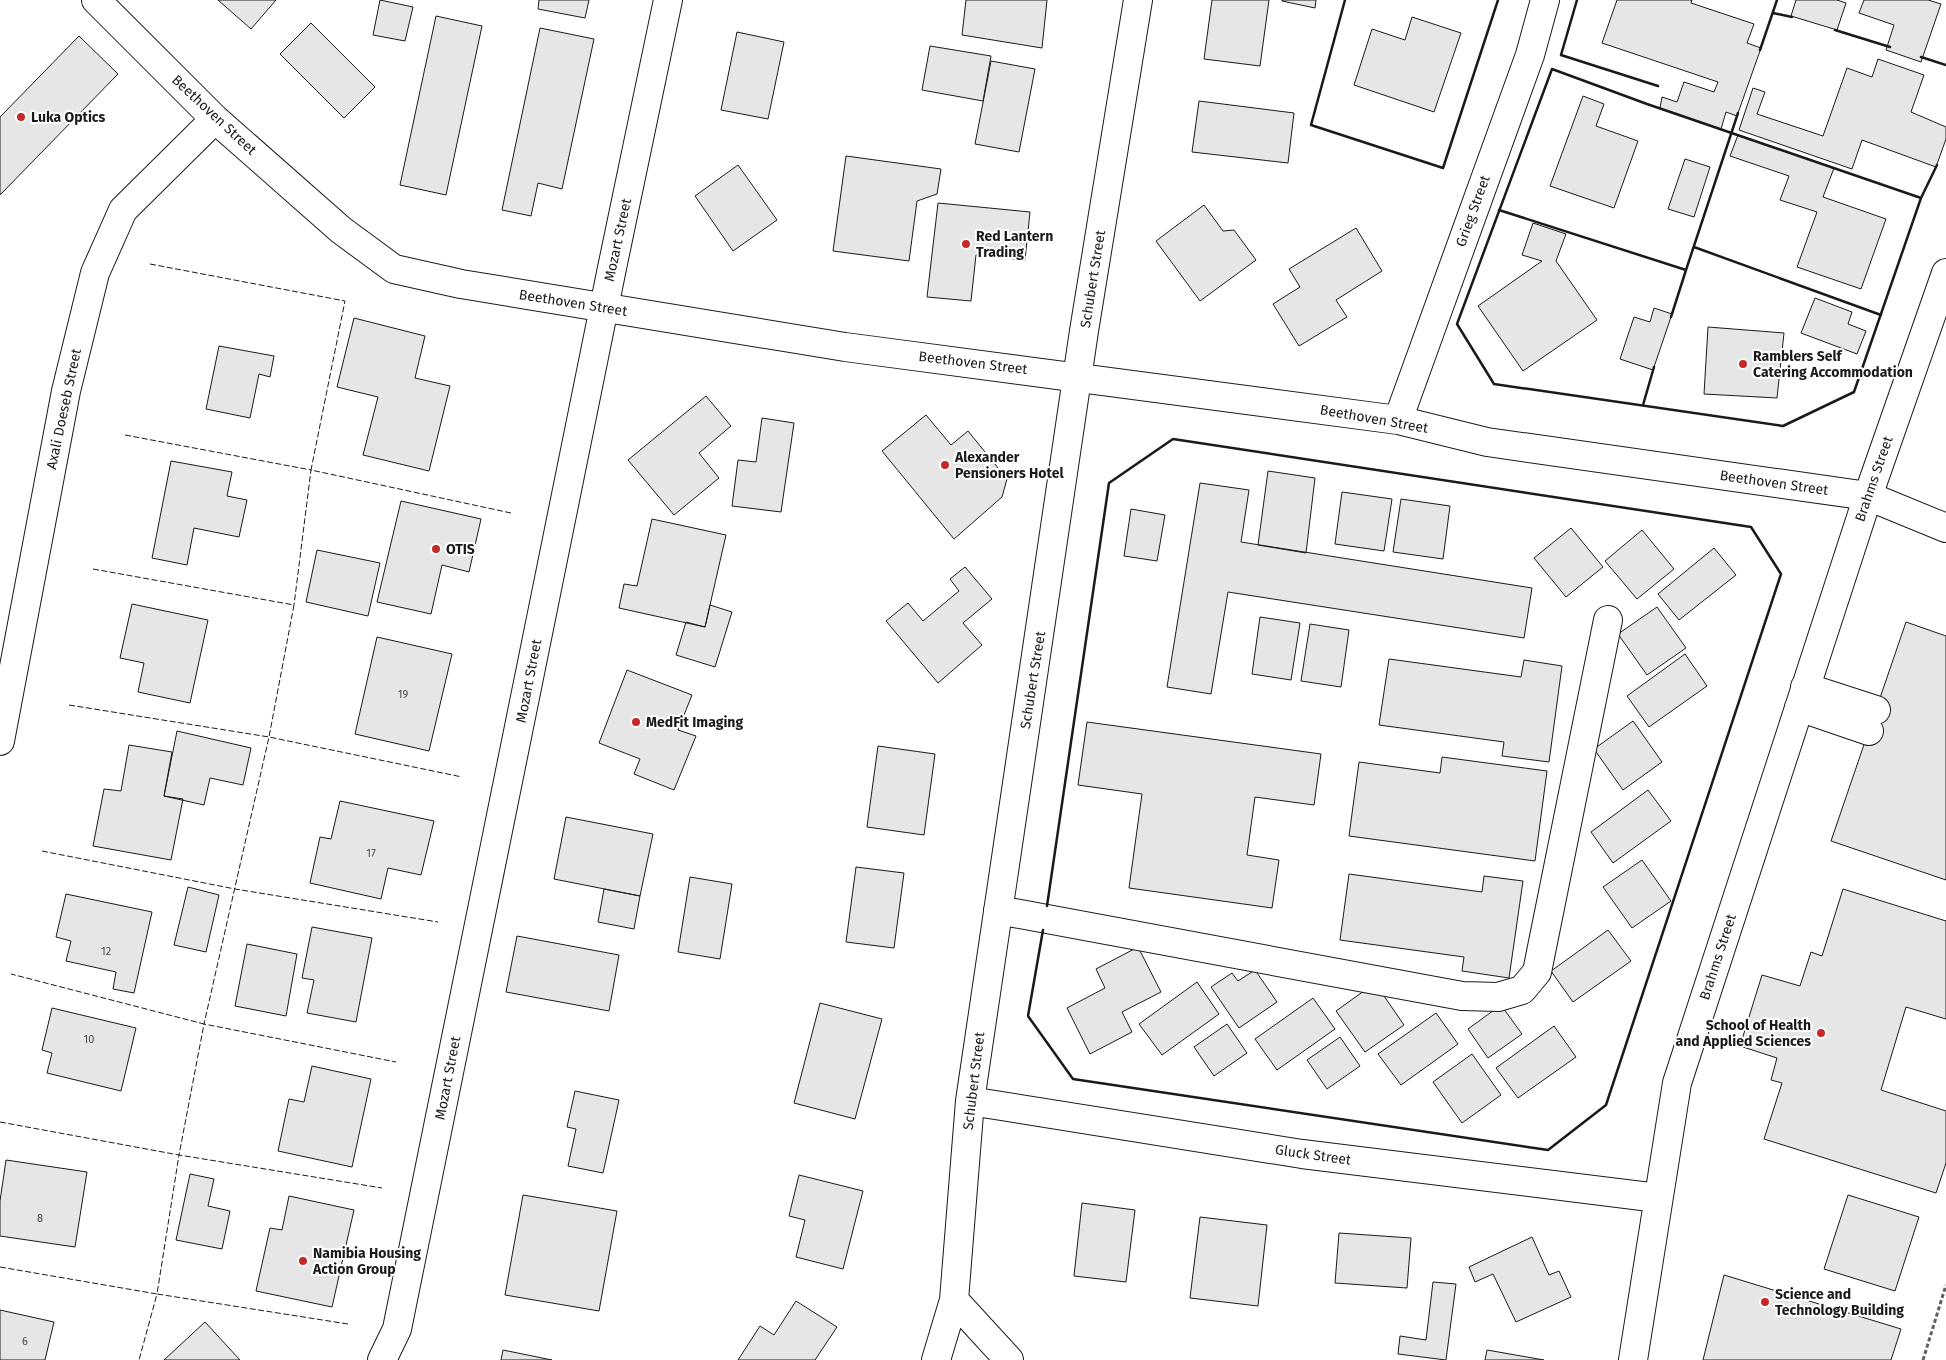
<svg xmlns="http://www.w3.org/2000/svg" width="1946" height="1360" viewBox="0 0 1946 1360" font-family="'Fira Sans',sans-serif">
<rect width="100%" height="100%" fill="#fff"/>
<!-- building -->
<path fill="#e6e6e6" stroke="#1a1a1a" d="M218 0H276L251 29Z
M380 0 413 7 405 41 373 35Z
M539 0H589L585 18 538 9Z
M966 0H1047L1042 48 962 35Z
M1212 0H1269L1260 66 1204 59Z
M1282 0H1316L1315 8 1282 1Z
M1617 0H1692L1691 3 1754 24 1747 43 1761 48 1737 116 1726 112 1721 129 1660 108 1662 97 1677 102 1684 82 1714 92 1718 82 1602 43Z
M1796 0H1837L1846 3 1837 30 1791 16Z
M1864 0H1928L1941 4 1921 62 1886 50 1894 25 1859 13Z
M436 16 482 26 446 195 400 185Z
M1412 17 1461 33 1434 112 1354 85 1372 29 1405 40Z
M311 23 375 87 344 118 280 54Z
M540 28 594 39 562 189 538 183 531 216 502 210Z
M737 32 784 42 768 119 721 110Z
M79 36 118 74 0 195V117Z
M930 46 991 56 983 101 922 90Z
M1878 59 1924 75 1911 112 1946 127V139L1936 167 1862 140 1852 169 1739 130 1753 88 1765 92 1757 114 1823 136 1847 68 1872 77Z
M991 61 1035 69 1019 152 975 144Z
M1583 96 1604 104 1596 126 1638 141 1614 208 1550 186Z
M1199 101 1294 113 1288 163 1192 152Z
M1738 135 1834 168 1823 197 1886 219 1861 289 1797 267 1817 212 1780 200 1789 176 1730 156Z
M846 156 941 169 937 194 917 201 909 261 833 251Z
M1685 159 1710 167 1694 217 1668 209Z
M738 165 777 220 733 251 695 196Z
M938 203 1030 212 1025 260 976 255 971 301 927 297Z
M1204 205 1223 231 1234 230 1256 260 1200 301 1156 241Z
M1533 223 1566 234 1556 261 1597 320 1523 371 1478 306 1542 261 1522 255Z
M1356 228 1382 271 1336 300 1347 317 1299 346 1273 304 1300 287 1289 269Z
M1815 298 1852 312 1848 324 1866 331 1857 354 1801 333Z
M1654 308 1672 314 1653 370 1620 359 1634 317 1650 322Z
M354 318 425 336 415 378 450 386 429 471 363 455 378 397 337 387Z
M1708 327 1784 333 1777 398 1704 394Z
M219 346 274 356 270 377 259 374 250 418 206 409Z
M706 396 731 426 699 453 719 478 674 515 628 460Z
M926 415 951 445 968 431 1007 479 1002 497 954 539 882 451Z
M762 418 794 423 781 512 732 506 738 460 756 462Z
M171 461 232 472 227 496 247 500 239 537 194 528 187 565 152 558Z
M1268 471 1315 478 1306 553 1258 545Z
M1200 483 1249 490 1241 542 1532 588 1524 638 1228 592 1211 694 1167 687Z
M1342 492 1392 499 1384 551 1335 544Z
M1401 499 1450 506 1443 559 1393 552Z
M401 501 481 519 469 572 442 565 431 614 377 602Z
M1131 509 1165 515 1157 561 1124 556Z
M652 519 726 535 705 627 619 608 624 584 637 586Z
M1571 528 1603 567 1566 597 1534 558Z
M1642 530 1674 569 1637 599 1605 561Z
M1714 548 1736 575 1679 620 1658 594Z
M317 550 380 563 368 616 306 602Z
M965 567 992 599 963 623 982 645 938 683 886 621 908 603 923 621 959 591 950 579Z
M132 604 208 620 190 703 138 692 144 663 120 658Z
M710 605 732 612 715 667 676 655 686 622 705 627Z
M1657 607 1686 648 1647 675 1618 634Z
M1260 617 1300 623 1291 680 1252 674Z
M1906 622 1946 636V880L1831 841Z
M1310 624 1349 630 1341 687 1301 681Z
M377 637 452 654 429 751 355 734Z
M1685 654 1707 686 1649 727 1627 696Z
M1389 659 1521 677 1524 660 1562 666 1549 762 1502 756 1504 742 1379 725Z
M627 670 692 695 678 730 696 736 674 790 634 774 640 759 599 743Z
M1633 721 1662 762 1623 790 1594 749Z
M1087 722 1321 754 1314 805 1255 797 1247 855 1279 860 1272 908 1129 888 1142 794 1078 785Z
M177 731 251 748 243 785 210 778 204 805 164 796Z
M129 745 172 752 164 796 183 799 171 860 93 846 104 789 121 791Z
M878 746 935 754 924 835 867 827Z
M1442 757 1547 771 1535 861 1349 836 1359 762 1440 773Z
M1648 790 1671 821 1613 863 1591 832Z
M340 801 434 821 421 875 388 868 381 899 310 883 320 837 331 839Z
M566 817 653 834 640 896 554 879Z
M1642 860 1671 901 1632 928 1603 887Z
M856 867 904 873 894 948 846 942Z
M1349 874 1482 892 1484 876 1523 881 1509 978 1462 971 1464 957 1340 940Z
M690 877 732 884 720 959 678 952Z
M188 887 219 895 206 952 174 945Z
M604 889 640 896 634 929 598 922Z
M1843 889 1946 921V1019L1906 1007 1881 1090 1946 1111V1163L1936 1193 1764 1139 1782 1083 1771 1080 1777 1058 1740 1046 1762 975 1800 986 1811 952 1822 956Z
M66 894 152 912 134 993 113 989 116 972 66 961 71 941 56 937Z
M312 927 372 938 356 1022 307 1013 314 980 302 978Z
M1608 930 1631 961 1573 1002 1551 971Z
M517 936 619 955 609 1011 506 992Z
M247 944 297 954 286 1016 235 1006Z
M1138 947 1161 992 1122 1012 1132 1032 1090 1054 1067 1008 1105 988 1096 969Z
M1255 970 1277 1002 1239 1028 1211 987 1232 973 1238 981Z
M1197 982 1219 1014 1162 1055 1139 1024Z
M1375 983 1404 1025 1365 1052 1336 1011Z
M1313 998 1335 1029 1277 1070 1255 1039Z
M820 1003 882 1019 855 1119 794 1103Z
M1501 1005 1522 1034 1488 1058 1468 1029Z
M52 1008 136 1028 121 1091 47 1073 52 1053 42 1050Z
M1436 1013 1458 1044 1401 1085 1378 1054Z
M1227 1024 1247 1053 1214 1076 1194 1047Z
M1554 1026 1576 1057 1518 1098 1496 1068Z
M1340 1037 1360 1066 1327 1089 1307 1060Z
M1472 1054 1501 1095 1462 1123 1433 1082Z
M312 1066 371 1079 352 1167 278 1151 289 1099 304 1102Z
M575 1091 619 1100 603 1173 568 1166 576 1129 567 1127Z
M6 1160 87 1172 75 1247 0 1236V1201Z
M190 1174 214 1179 208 1206 230 1211 222 1249 176 1240Z
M799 1175 863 1191 843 1269 796 1257 805 1220 789 1216Z
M523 1195 617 1211 599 1311 505 1295Z
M1848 1195 1919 1217 1895 1291 1824 1269Z
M289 1196 354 1210 332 1307 256 1291 270 1228 282 1230Z
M1082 1203 1135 1210 1126 1282 1074 1276Z
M1200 1217 1267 1225 1258 1306 1190 1298Z
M1339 1233 1411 1238 1407 1288 1335 1283Z
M1532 1237 1549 1275 1559 1271 1571 1297 1516 1322 1493 1274 1475 1282 1469 1267Z
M1724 1275 1901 1329 1891 1360H1703Z
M1433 1282 1456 1284 1446 1360 1398 1354 1400 1336 1426 1340Z
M796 1301 837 1327 815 1360H738L760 1326 774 1335Z
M0 1310 54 1322 45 1360H0Z
M205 1322 240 1360H164Z
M503 1350 552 1360H501Z
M1487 1350 1544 1360H1485Z"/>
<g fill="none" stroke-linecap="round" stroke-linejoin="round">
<!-- minor casing -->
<g stroke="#1a1a1a" stroke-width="30">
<path id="minor" d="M96 0 215 119 341 230 394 269 461 284 845 347 1398 420 1487 442 1868 496 1946 528
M1398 420 1530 55 1545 0
M1805 687 1876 710
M1799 707 1869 731
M0 741 66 391 95 273 123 210 215 119
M998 910 1462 996 1498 997 1522 990 1537 972 1608 620
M970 1101 1302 1154 1658 1198
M954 1300 1009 1360
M382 1360 397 1329 612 268 668 0
M936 1360 954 1300 970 1101 1084 331 1138 0
M1633 1360 1677 1083 1868 496 1946 273"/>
</g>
<!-- path -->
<path stroke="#5f5f5f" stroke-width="3" stroke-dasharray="4 2.5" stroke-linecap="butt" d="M1923 1360 1946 1285"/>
<!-- minor -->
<use href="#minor" stroke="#fff" stroke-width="28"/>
<!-- fence -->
<path stroke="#1a1a1a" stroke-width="1" stroke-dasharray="6 2.5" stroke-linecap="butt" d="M150 264 345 301 311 470 511 513
M125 435 311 470 294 605
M93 569 294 605 269 737 462 777
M69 705 269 737 204 1024 396 1062
M42 851 235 889 438 922
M0 1122 179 1155 204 1024 11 974
M0 1267 157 1294 139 1360
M348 1324 157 1294 179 1155 382 1188"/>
<!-- wall -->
<path stroke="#1a1a1a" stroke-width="2.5" d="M1345 0 1311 125 1443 168 1498 0
M1577 0 1561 55 1658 86
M1773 13 1792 17
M1835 30 1890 47
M1760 50 1777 0
M1921 57 1946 65
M1552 69 1647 104 1921 198 1854 392 1783 426 1494 384 1457 324Z
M1921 198 1937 165
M1499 210 1686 270 1738 113
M1694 247 1881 315
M1671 317 1686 270
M1643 405 1654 367
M1043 930 1028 1016 1073 1079 1548 1150 1606 1105 1781 574 1751 527 1173 439 1109 483 1047 906"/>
</g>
<!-- markers -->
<g fill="#c62828" stroke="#fff" stroke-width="2">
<circle cx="21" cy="117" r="5"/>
<circle cx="966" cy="244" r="5"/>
<circle cx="1743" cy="364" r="5"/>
<circle cx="945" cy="465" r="5"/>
<circle cx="436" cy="549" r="5"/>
<circle cx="636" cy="722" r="5"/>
<circle cx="1821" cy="1033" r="5"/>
<circle cx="303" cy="1261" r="5"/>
<circle cx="1765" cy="1302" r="5"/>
</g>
<g text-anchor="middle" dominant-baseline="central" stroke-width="4" stroke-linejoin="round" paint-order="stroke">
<!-- number labels -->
<g font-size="11" fill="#4d4d4d">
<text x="403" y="694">19</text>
<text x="371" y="853">17</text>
<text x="106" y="951">12</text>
<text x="89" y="1039">10</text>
<text x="40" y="1218">8</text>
<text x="25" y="1341">6</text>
</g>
<!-- street labels -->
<g font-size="14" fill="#1a1a1a" stroke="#fff">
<text transform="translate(214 115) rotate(43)">Beethoven Street</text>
<text transform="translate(1473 211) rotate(-70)">Grieg Street</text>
<text transform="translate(618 240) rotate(-78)">Mozart Street</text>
<text transform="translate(1093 279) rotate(-81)">Schubert Street</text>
<text transform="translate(573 303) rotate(9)">Beethoven Street</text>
<text transform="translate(973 363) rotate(7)">Beethoven Street</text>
<text transform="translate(64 409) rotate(-78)">Axali Doeseb Street</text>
<text transform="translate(1374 419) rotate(10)">Beethoven Street</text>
<text transform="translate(1874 479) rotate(-71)">Brahms Street</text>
<text transform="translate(1774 483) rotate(8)">Beethoven Street</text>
<text transform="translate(1033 680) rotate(-81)">Schubert Street</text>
<text transform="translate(529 681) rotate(-79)">Mozart Street</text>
<text transform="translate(1718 957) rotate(-72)">Brahms Street</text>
<text transform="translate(448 1078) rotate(-79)">Mozart Street</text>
<text transform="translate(974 1081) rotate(-83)">Schubert Street</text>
<text transform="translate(1313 1155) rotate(8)">Gluck Street</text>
</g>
<!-- poi labels -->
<g font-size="14" font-weight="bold" fill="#1a1a1a" stroke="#fff" text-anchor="start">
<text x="31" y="117">Luka Optics</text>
<text x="976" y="236">Red Lantern<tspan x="976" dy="16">Trading</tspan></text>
<text x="1753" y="356">Ramblers Self<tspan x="1753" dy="16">Catering Accommodation</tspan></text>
<text x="955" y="457">Alexander<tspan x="955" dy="16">Pensioners Hotel</tspan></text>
<text x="446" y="549">OTIS</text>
<text x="646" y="722">MedFit Imaging</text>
<text x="1811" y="1025" text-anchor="end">School of Health<tspan x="1811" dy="16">and Applied Sciences</tspan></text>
<text x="313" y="1253">Namibia Housing<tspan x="313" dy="16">Action Group</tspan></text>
<text x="1775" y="1294">Science and<tspan x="1775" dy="16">Technology Building</tspan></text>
</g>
</g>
</svg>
